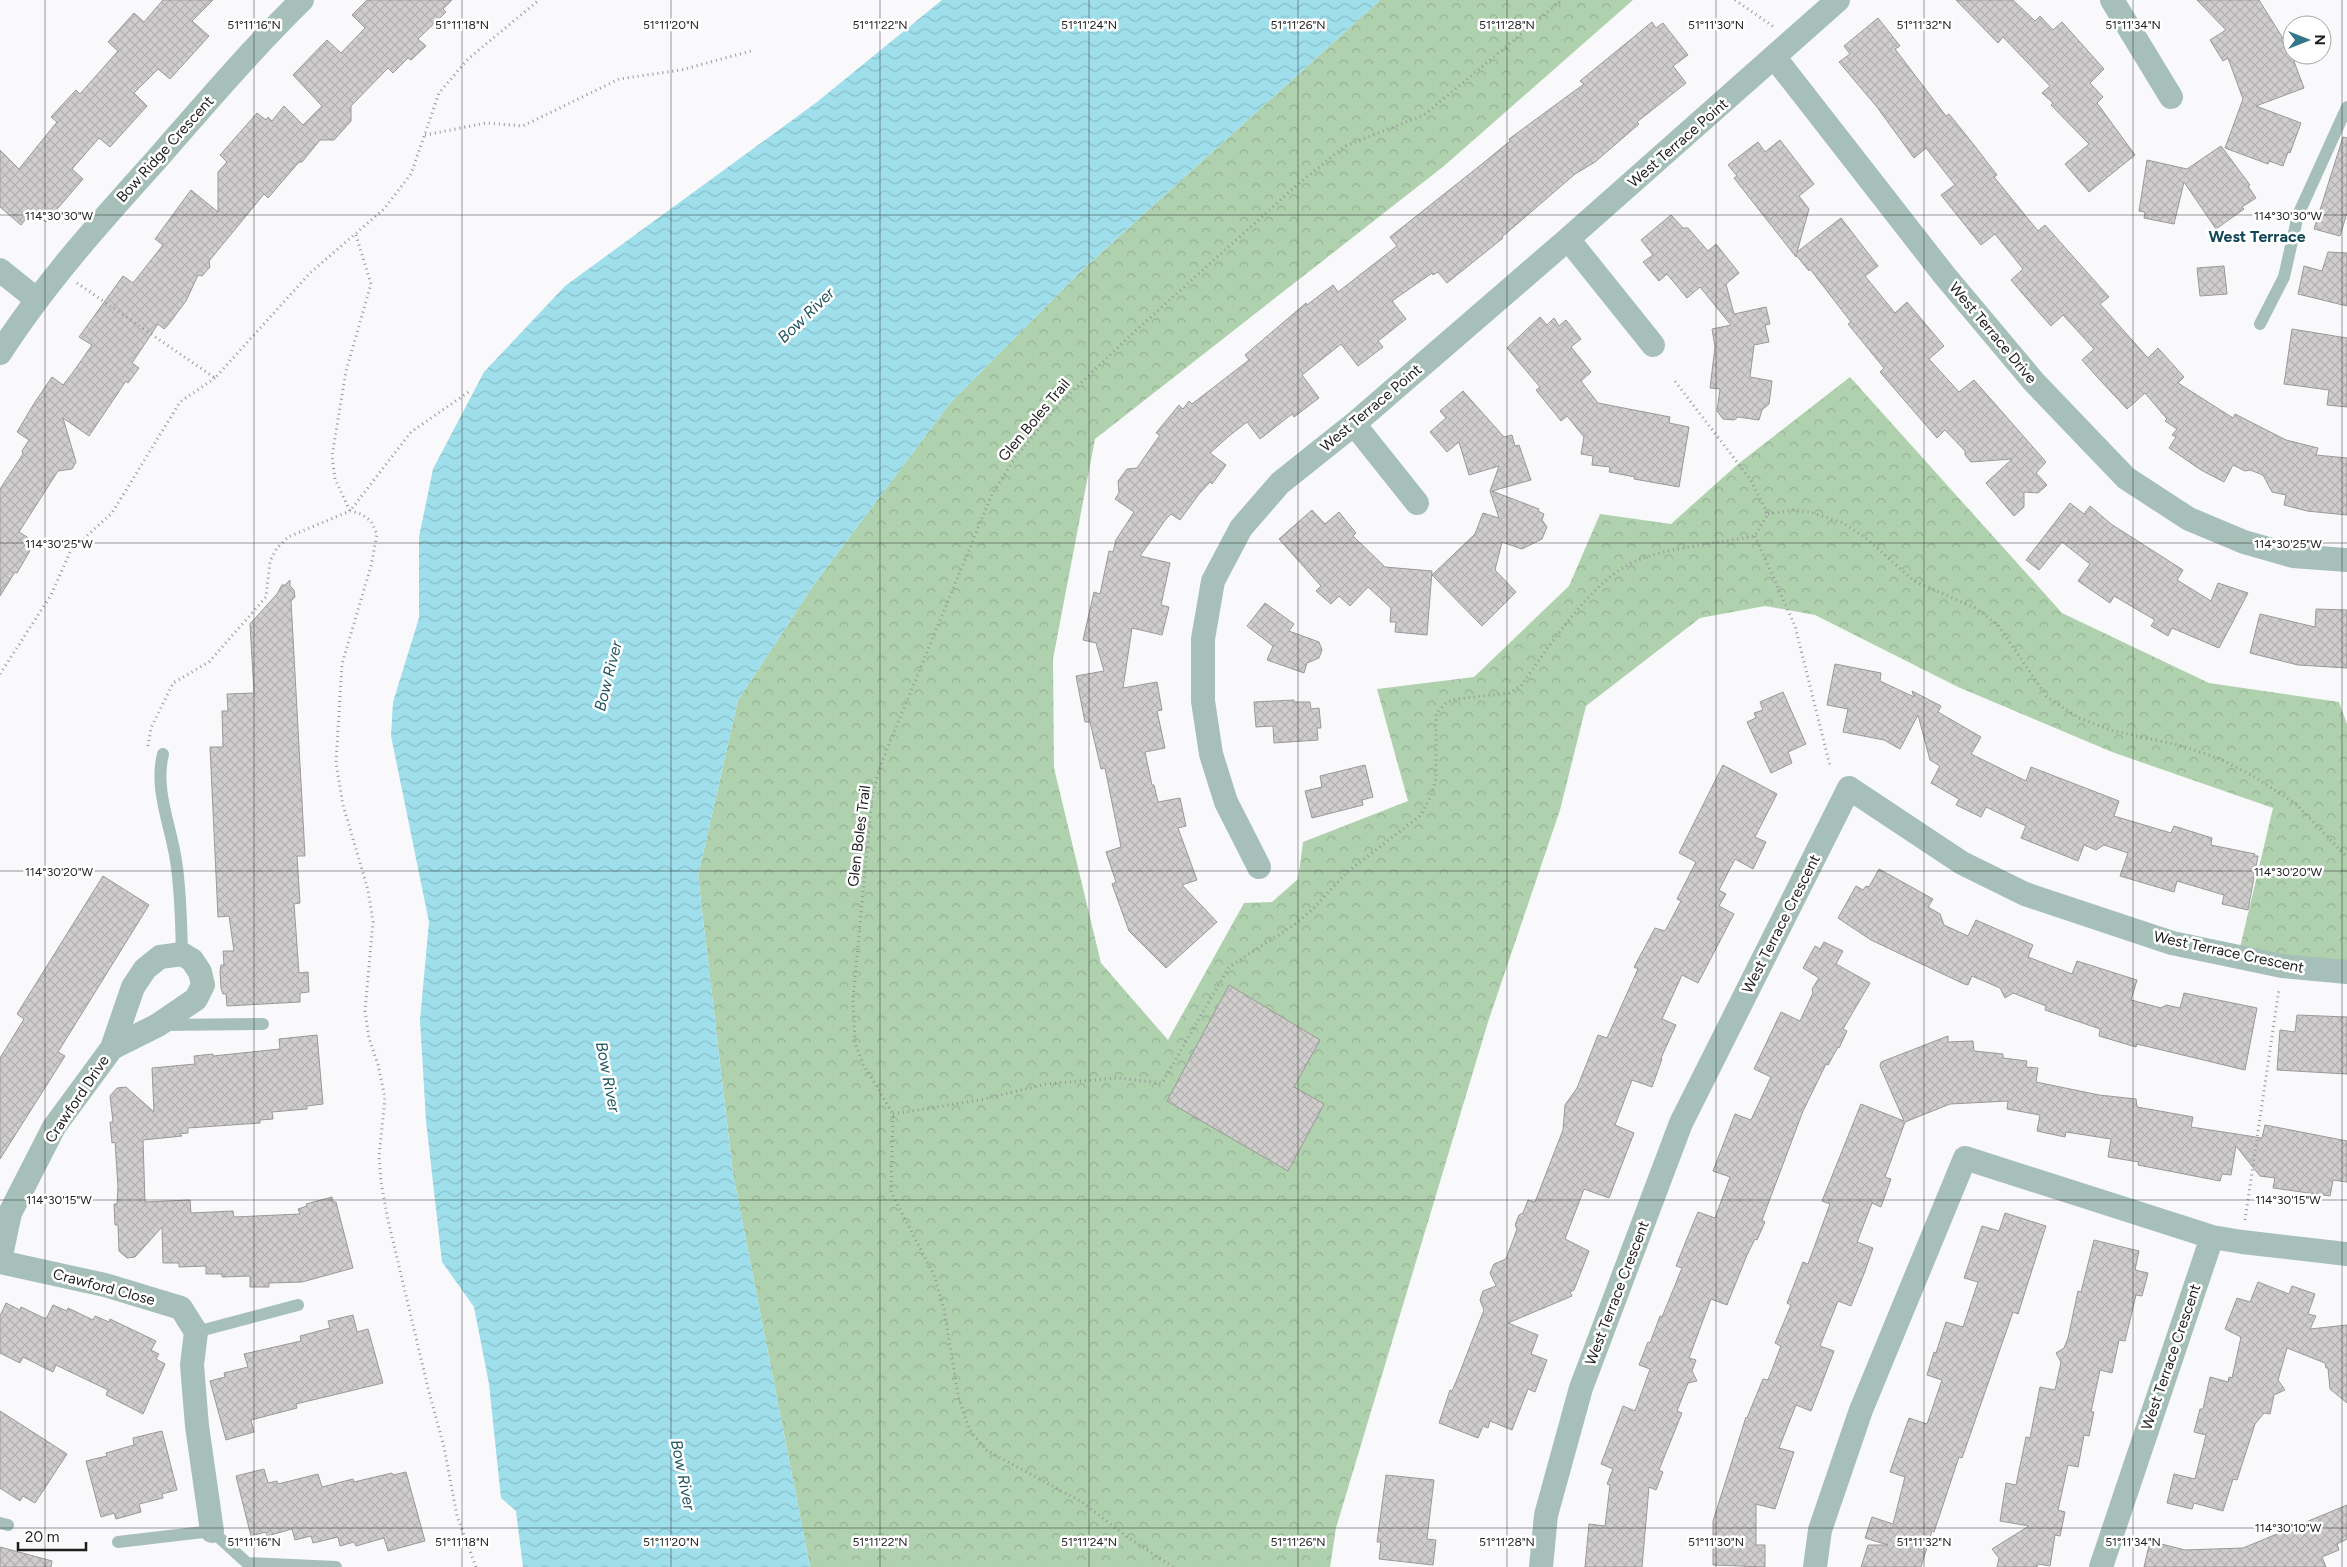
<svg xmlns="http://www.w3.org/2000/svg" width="2347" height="1567" viewBox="0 0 2347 1567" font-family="Figtree,sans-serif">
<defs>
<pattern id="forest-crowns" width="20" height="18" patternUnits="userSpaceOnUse" patternTransform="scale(1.25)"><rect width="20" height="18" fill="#afd1ae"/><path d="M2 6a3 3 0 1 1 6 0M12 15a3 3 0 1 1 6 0" fill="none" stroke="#96b395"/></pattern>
<pattern id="water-waves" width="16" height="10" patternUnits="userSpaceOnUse" patternTransform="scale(1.25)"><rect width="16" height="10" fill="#9fdfec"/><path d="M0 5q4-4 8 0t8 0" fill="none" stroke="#88bfca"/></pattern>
<pattern id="building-cross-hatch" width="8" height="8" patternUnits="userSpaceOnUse" patternTransform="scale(1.25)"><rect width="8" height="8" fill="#d0cecd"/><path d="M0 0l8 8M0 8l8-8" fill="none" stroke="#b2b0b0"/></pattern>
</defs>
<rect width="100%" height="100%" fill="#f9f9fb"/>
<!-- forest -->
<path fill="url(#forest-crowns)" d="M1380 0H1633L1444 166 1095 439 1053 659 1054 768 1101 963 1168 1040 1244 903 1272 902 1298 879 1303 842 1408 801 1377 689 1474 677 1569 586 1600 514 1671 524 1738 464 1850 377 2062 613 2209 683 2339 702 2347 724V972L2238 956 2273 808 2112 752 1958 687 1815 615 1765 606 1700 618 1586 706 1560 810 1488 1022 1336 1528 1330 1567H810L733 1174 698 876 738 700 815 583 950 403 1083 269Z"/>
<!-- water -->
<path fill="url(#water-waves)" d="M942 0H1380L1083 269 950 403 815 583 738 700 698 876 733 1174 810 1567H523L516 1511 501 1498 489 1384 474 1307 442 1262 426 1121 420 1020 429 922 391 736 393 702 419 618V537L433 469 484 372 565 286 817 102Z"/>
<!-- building -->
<path fill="url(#building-cross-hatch)" stroke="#9b9998" d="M163 0H213L192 21 209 36 170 79 158 69 134 93 147 106 110 147 99 138 72 169 83 179 46 222 32 211 21 225 0 207V150L19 169 57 122 51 117 76 90 80 94 118 51 108 42 134 13 144 22Z
M367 0H452L443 9 446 12 418 39 426 46 411 60 408 58 393 73 388 68 351 106V121L334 140H320L302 162H299L268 198 264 194 209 261 210 267 202 276 198 275 186 301 168 325 164 329 158 324 132 363 139 368 128 383 126 381 89 436 63 418 76 462 72 469 58 471 19 532 35 542 17 573 15 572 0 596V489L23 454 22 451 29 440 17 432 35 402 52 377 63 385 74 371 92 345 79 337 123 276 133 283 163 245 155 239 191 190 218 212V172L227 162 220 155 257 113 266 120 268 117 272 121 284 106 303 125 322 106 293 75 327 40 341 53 365 28 352 15Z
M1956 0H2013L2035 21 2040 16 2053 30 2062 22 2104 69 2090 83 2103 97 2097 103 2135 155 2089 192 2065 164 2089 144 2051 105 2053 103 2042 93 2050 86 2003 37 1998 43Z
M2197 0H2259L2289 48 2304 88 2256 106 2301 123 2290 153 2288 152 2283 166 2269 161 2268 164 2225 148 2243 99 2228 58 2223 61 2210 40 2226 30Z
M1878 18 1900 46 1895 49 1946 116 1949 114 1974 145 1997 175 1994 177 2038 231 2045 225 2109 297 2100 304 2148 358 2158 348 2184 377 2178 383 2233 418 2235 414 2286 440 2318 448 2316 455 2347 458V515L2307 511 2284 505 2286 495 2272 492 2263 475 2250 470 2245 471 2233 465 2224 482 2201 470 2169 448 2176 437 2172 435 2177 429 2165 421 2167 419 2145 393 2127 409 2098 378 2082 360 2094 349 2063 315 2051 326 2034 307 2011 280 2023 269 1995 234 1981 245 1941 195 1955 185 1926 148 1914 158 1877 107 1839 62 1850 54 1844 46Z
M1652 22 1656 28 1663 23 1688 55 1673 66 1686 83 1637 122 1639 124 1595 162 1575 174 1502 237 1503 238 1447 283 1438 272 1433 275 1432 273 1392 301 1406 319 1378 341 1383 347 1366 360 1358 366 1341 344 1302 375 1319 398 1294 417 1292 414 1260 439 1247 422 1229 436 1210 453 1226 465 1212 484 1210 482 1199 494 1180 520 1171 514 1166 519 1140 556 1170 563 1161 605 1169 607 1162 635 1132 628 1123 688 1157 682 1162 710 1157 711 1165 748 1145 752 1152 785H1154L1158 802 1180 798 1186 826 1178 828 1197 880 1182 885 1217 922 1166 968 1129 931 1112 884 1116 882 1106 852 1121 847 1105 768 1101 769 1090 722H1085L1076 676 1104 671 1096 643 1083 640 1094 592 1100 594 1109 551 1113 552 1116 540 1134 512 1115 499 1119 493 1118 481 1127 469 1137 468 1160 435 1156 433 1179 405 1183 409 1189 401 1192 404 1249 360 1245 355 1306 303 1307 305 1333 285 1338 292 1397 246 1390 237 1487 160 1510 141 1509 139 1584 84 1580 81Z
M2343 137 2347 138V213L2340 236 2314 229Z
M1780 140 1814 184 1799 196 1809 209 1797 252 1841 218 1878 266 1865 276 1895 313 1907 302 1944 346 1929 359 1959 392 1974 380 2046 462 2036 473 2047 485 2038 493 2024 492V507L2014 516 1986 483 2012 459 1971 462 1965 455V451L1945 430 1937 438 1880 372 1884 368 1848 324 1851 322 1810 269 1809 271 1796 255V257L1734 178 1737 176 1728 165 1758 142 1765 152Z
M2221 146 2250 185 2248 186 2256 198 2242 207 2244 209 2216 229 2184 182 2174 224 2144 218 2145 212 2139 211 2147 160 2187 169Z
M1671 215 1683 228H1688L1708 251 1716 244 1739 273 1726 284 1734 314 1766 307 1770 324 1765 325 1769 342 1754 345 1750 377 1772 381 1769 404 1762 410 1759 420 1738 417 1734 420 1723 419 1717 411 1720 389 1710 388 1715 347 1712 329 1731 325 1700 287 1687 298 1667 274 1659 281 1643 262 1653 255 1641 240Z
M2328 252 2347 253V306L2298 294 2304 266 2322 271Z
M2224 266 2227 294 2200 296 2197 268Z
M1540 317 1547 325 1554 318 1559 326 1566 320 1581 339 1571 347 1591 372 1581 381 1598 403 1670 417 1669 423 1689 427 1679 487 1634 479 1635 477 1609 472 1610 467 1592 465 1593 456 1581 454 1584 437 1567 416 1561 421 1536 390 1540 387 1507 348Z
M2292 329 2347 338V407L2327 405 2329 390 2284 384Z
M1463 391 1504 437 1512 435 1515 446 1519 445 1531 480 1492 491 1539 509 1538 511 1544 514 1542 520 1547 527 1542 539 1522 549 1502 542 1495 570 1516 592 1482 626 1432 575 1475 534 1483 513 1499 518 1490 491 1499 466 1469 475 1459 442 1447 452 1430 432 1446 418 1440 411Z
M2070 503 2084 514 2090 506 2111 524 2183 570 2177 580 2211 601 2218 583 2248 593 2219 648 2172 628 2168 636 2151 626 2155 620 2114 596 2110 603 2078 581 2090 564 2062 542 2039 570 2026 560Z
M1312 510 1325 524 1339 512 1356 533 1353 536 1385 567 1432 571 1427 635 1395 632 1396 622H1390L1391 608 1368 587 1350 606 1339 596 1331 604 1316 591 1321 586 1279 539Z
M290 580V586L294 590 295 597 291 601 305 856H297L300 903 294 904 299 973 308 972 309 992 300 993V1002L227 1006 226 994H223L221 988 220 971 221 965H224L223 951H234L229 916 218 917 210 747H223L222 711H228L227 694 254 693 250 624 277 594 282 585H285Z
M1265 603 1294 624 1289 631 1319 642 1322 650 1319 658 1307 663 1304 673 1267 660 1273 646 1247 626Z
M2316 609 2347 610V668L2298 665 2250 653 2260 614 2315 627Z
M1835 664 1881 673 1880 681 1914 697 1912 691 1941 706 1938 712 1981 737 1971 754 2026 781 2031 767 2119 801 2114 816 2171 833 2174 826 2212 838 2211 845 2255 854 2254 856H2258L2248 910 2222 904 2224 895 2177 881 2174 892 2120 876 2128 853 2104 845 2096 850 2084 845 2078 861 2021 838 2026 826 1986 807 1981 817 1956 805 1959 799 1931 783 1940 766 1930 760 1918 715 1900 749 1884 740 1843 732 1848 709 1827 705Z
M1783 692 1806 744 1788 752 1792 763 1771 773 1747 722 1756 718 1754 713 1763 710 1760 702Z
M1294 700V702H1310L1311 709 1319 708 1321 728H1317L1318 740 1274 743 1273 726 1256 727 1254 702Z
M1365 765 1373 797 1362 800 1363 805 1312 818 1305 791 1322 787 1320 776Z
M1723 765 1777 794 1755 837 1766 842 1753 869 1735 859 1719 890 1726 894 1719 906 1734 914 1698 983 1682 975 1662 1019 1676 1025 1661 1058 1662 1059 1652 1087 1632 1080 1615 1125 1634 1133 1609 1198 1584 1189 1565 1239 1589 1251 1574 1290 1570 1292 1572 1296 1508 1323 1538 1335 1531 1354 1547 1360 1535 1392 1528 1389 1512 1430 1490 1421 1488 1428 1483 1426 1478 1438 1439 1423 1450 1390 1452 1391 1458 1377 1484 1310 1480 1300 1483 1291 1496 1286 1490 1273 1494 1264 1506 1259 1517 1229 1515 1225 1519 1215 1523 1213 1528 1200 1535 1202 1563 1130 1565 1105 1577 1088 1598 1035 1607 1038 1638 969 1634 967 1655 928 1665 931 1681 901 1677 899 1696 862 1679 853Z
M1879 869 1933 899 1928 907 1940 914 1944 925 1968 936 1976 920 2033 945 2028 957 2072 974 2077 961 2137 980 2131 1000 2161 1008 2166 1005 2180 1008 2184 993 2257 1008 2245 1070 2137 1044 2136 1047 2099 1036 2100 1029 2045 1010 2046 1006 2013 993 2005 998 2000 988 1972 976 1968 985 1964 984 1871 940 1838 918 1856 886 1863 890 1866 886 1869 887Z
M103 876 149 905 58 1052 65 1056 0 1159V1058L24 1019 17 1014Z
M1824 942 1843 951 1836 964 1870 983 1843 1029 1847 1031 1839 1048 1838 1047 1828 1065 1826 1064 1803 1111 1762 1220 1765 1222 1757 1240 1755 1239 1747 1255 1727 1305 1711 1299 1689 1358 1696 1360 1692 1371 1697 1381 1688 1383 1677 1411 1682 1413 1659 1470 1663 1472 1656 1490 1649 1487 1642 1567H1585L1589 1524 1605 1526 1610 1485 1607 1484 1613 1469 1601 1464 1623 1406 1635 1411 1650 1369 1639 1365 1648 1342 1650 1343 1660 1316 1662 1317 1682 1268 1676 1266 1688 1236 1698 1212 1715 1218 1730 1177 1713 1171 1735 1114 1751 1120 1771 1077 1754 1069 1781 1012 1800 1021 1813 993 1812 989 1819 978 1803 968 1815 946 1820 949Z
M1229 985 1320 1040 1294 1087 1324 1104 1288 1171 1167 1101Z
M2297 1015 2347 1017V1074L2277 1070 2280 1030 2295 1032Z
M317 1035 323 1104 307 1106V1109L272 1112 273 1119 260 1120V1123L188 1128V1133L179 1134 182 1136 143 1140 145 1202 190 1200 191 1213 233 1211 234 1217 300 1214 298 1209 307 1206 306 1204 332 1197 333 1202H336L353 1268 302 1282 269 1283V1287H250V1276L222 1277V1274H206V1266L179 1267V1263H163L162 1227 135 1257 127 1258 119 1251 118 1225H115L114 1204H117L118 1187 115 1142 112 1143 110 1122H113L110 1096 117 1088 126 1087 154 1112 152 1068 195 1064 194 1056 213 1054V1056L280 1049 279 1039Z
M1948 1036V1042L1973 1041 1974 1051 2003 1054V1058L2027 1061 2026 1067 2038 1068 2036 1082 2099 1095 2136 1099 2137 1107 2193 1117 2191 1127 2262 1138 2265 1125 2347 1141V1182L2333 1180 2330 1196 2273 1188 2275 1178 2260 1176 2236 1146 2231 1175 2222 1174 2220 1181 2138 1165 2139 1162 2108 1157 2111 1139 2066 1132 2065 1137 2037 1131 2040 1115 2007 1109 2008 1101 1950 1104 1905 1122 1885 1177 1891 1179 1881 1207 1872 1203 1857 1242 1873 1248 1865 1271 1851 1306 1838 1301 1820 1346 1834 1351 1820 1388 1811 1411 1796 1405 1779 1448 1794 1452 1775 1509 1756 1504V1545H1765V1567L1713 1565V1521L1746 1417 1747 1418 1763 1379 1768 1380 1781 1346 1775 1343 1791 1305 1787 1303 1803 1262 1808 1264 1830 1204 1822 1201 1861 1104 1904 1121 1880 1066 1881 1062Z
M2005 1213 2046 1226 2018 1314 2013 1312 1962 1458 1959 1457 1934 1532 1932 1531 1921 1567H1861L1868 1545H1888L1865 1538 1872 1517 1893 1524 1905 1477 1890 1472 1898 1449 1909 1418 1927 1424 1942 1380 1927 1375 1934 1352 1936 1353 1946 1322 1963 1327 1978 1282 1964 1278 1982 1226 1999 1231Z
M2094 1240 2139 1251 2135 1270 2148 1273 2142 1296 2136 1295 2125 1341 2119 1340 2112 1373 2100 1370 2091 1412H2094L2089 1436 2084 1435 2078 1467 2068 1465 2058 1510 2065 1512 2060 1536 2055 1535 2050 1566 2038 1564 2037 1567H1997L1999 1558 1992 1549 2029 1526 2000 1521 2006 1483 2016 1485 2026 1437 2030 1438 2040 1387 2055 1390 2061 1362 2056 1353 2064 1348 2068 1338 2078 1291 2081 1292Z
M2258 1282 2289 1294 2292 1286 2315 1294 2308 1314 2316 1316 2310 1329 2347 1325V1403L2330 1389 2328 1368H2326L2325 1363 2287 1348 2278 1380 2285 1390 2274 1395 2270 1414 2264 1413 2255 1424 2237 1480 2233 1479 2223 1511 2194 1503 2192 1509 2167 1503 2174 1474 2195 1479 2206 1435 2194 1432 2200 1409H2203L2210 1377 2228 1382 2229 1377 2232 1378 2241 1337 2225 1329 2237 1298 2250 1302Z
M6 1303 20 1310 21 1307 46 1319 53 1305 67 1311 68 1308 93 1320 95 1316 109 1322 110 1319 156 1341 151 1350 159 1354 156 1359 165 1364 143 1414 106 1395 108 1390 56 1365 53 1372 23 1357 20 1363 0 1353V1316Z
M353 1315 357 1332 368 1329 383 1383 296 1404 297 1408 251 1420 254 1432 226 1440 210 1381 225 1377 224 1373 248 1367 244 1354 301 1341 300 1336 330 1328 328 1321Z
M0 1411 67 1454 35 1503 23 1496 20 1501 0 1488Z
M162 1431 177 1490 162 1494 163 1498 139 1504 141 1512 116 1519 114 1513 101 1517 86 1461 107 1456 106 1453 134 1445 133 1438Z
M264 1469 268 1483 277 1481 278 1484 318 1474 322 1487 353 1479 354 1482 392 1473 393 1475 406 1472 425 1541 388 1551 384 1538 356 1546 354 1542 340 1546 338 1537 313 1543 311 1536 295 1540 292 1529 267 1536 266 1532 251 1536 236 1476Z
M1386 1475 1434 1480 1427 1539 1436 1540 1433 1565 1379 1559 1381 1542H1377Z
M2347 1505V1539L2337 1544 2339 1550 2322 1557 2326 1567H2144L2150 1541 2185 1550 2243 1548Z
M0 1547 52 1561 51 1567H0Z"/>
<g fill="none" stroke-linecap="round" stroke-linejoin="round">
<!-- path -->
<path stroke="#979798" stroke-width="3" stroke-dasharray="1 4" stroke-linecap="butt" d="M1735 0 1774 27
M425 135 486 123 523 126 619 79 681 70 751 51
M356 235 371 284 346 371 332 456 335 479 350 511 411 432 470 391
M77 283 215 378 310 273 384 209 411 174 439 93 468 59 539 0
M1768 514 1793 510 1810 512 1843 523 1866 538 1914 581 1975 608 1998 625 2047 697 2079 718 2113 731 2183 746 2220 759 2253 776 2296 804 2347 857
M1755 536 1795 626 1830 766
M0 674 51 595 71 550 112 513 180 402 215 378
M148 746 151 728 173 683 209 662 266 597 270 561 277 548 288 537 350 511 361 514 371 521 377 534 371 566 342 664 336 763 343 805 368 890 373 922 365 1011 369 1038 378 1065 385 1098 379 1157 381 1182 388 1220 428 1388 444 1447 457 1516 476 1567
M893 1114 980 1100 1046 1084 1118 1078 1162 1083 1229 967 1294 925 1314 908 1346 873 1421 815 1431 796 1436 779V714L1446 703 1456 699 1509 693 1521 686C1548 648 1592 579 1636 561 1668 547 1720 543 1755 536L1768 514 1750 479 1674 380
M2245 1220 2279 989
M1173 1567 1127 1537 1082 1502 986 1450 969 1429 958 1395 944 1309 934 1275 891 1192 893 1114 863 1064 855 1043 853 999 872 796 881 764 992 494 1015 458 1061 402 1132 334 1297 185 1345 146 1424 115 1562 0"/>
<!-- lane -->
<path stroke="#a6c0b9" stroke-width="12" d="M2260 324 2284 277 2298 215 2347 107
M163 754C154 790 171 826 176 861 181 892 181 923 182 954
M163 1025 263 1024
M196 1332 298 1305
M0 1523 8 1525
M118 1542 212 1531 247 1563 336 1567"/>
<!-- street -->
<path stroke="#a6c0b9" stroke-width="24" d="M2112 0 2171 97
M1775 58 1945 276 2034 382 2126 478 2189 519 2244 542 2293 556 2347 560
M1568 239 1653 345
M0 270 36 299
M0 353C45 283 101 221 157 159 204 105 251 50 302 0
M1354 424 1417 503
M1259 867 1226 802 1211 754 1203 701V639L1213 581 1241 528 1280 483 1354 424 1568 239 1838 0
M0 1260 10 1213 54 1127 112 1048 133 987 145 969 160 957 182 954 192 960 200 972 203 985 196 999 158 1025 112 1048
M0 1262 105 1285 181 1308 196 1332 192 1365 197 1426 212 1531
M1541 1567 1546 1515 1581 1388 1681 1123 1849 788 1962 863 2025 894 2172 943 2282 966 2347 972
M1815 1567 1820 1530 1861 1410 1965 1158 2212 1237 2242 1242 2347 1254
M2101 1567 2212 1237"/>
</g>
<!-- ticks -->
<path fill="none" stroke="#1e1e1e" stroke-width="1" stroke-opacity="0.45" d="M45 0V1567M254 0V1567M462 0V1567M671 0V1567M880 0V1567M1089 0V1567M1298 0V1567M1507 0V1567M1716 0V1567M1924 0V1567M2133 0V1567M2342 0V1567M0 215H2347M0 543H2347M0 871H2347M0 1200H2347M0 1528H2347"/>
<g text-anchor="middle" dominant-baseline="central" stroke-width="5" stroke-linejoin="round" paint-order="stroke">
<!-- street labels -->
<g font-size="15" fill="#1e1e1e" stroke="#fff">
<text transform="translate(1678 143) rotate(-41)">West Terrace Point</text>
<text transform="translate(165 149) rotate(-48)">Bow Ridge Crescent</text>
<text transform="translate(1993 333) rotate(50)">West Terrace Drive</text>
<text transform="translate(1371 408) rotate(-40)">West Terrace Point</text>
<text transform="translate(1034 420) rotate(-50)">Glen Boles Trail</text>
<text transform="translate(859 836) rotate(-83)">Glen Boles Trail</text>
<text transform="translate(1781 924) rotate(-63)">West Terrace Crescent</text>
<text transform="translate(2229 952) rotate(12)">West Terrace Crescent</text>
<text transform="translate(77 1099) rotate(-56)">Crawford Drive</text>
<text transform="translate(104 1287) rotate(15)">Crawford Close</text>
<text transform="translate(1617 1293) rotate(-69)">West Terrace Crescent</text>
<text transform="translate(2171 1357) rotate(-71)">West Terrace Crescent</text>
</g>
<!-- neighbourhood labels -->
<g font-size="16" font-weight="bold" fill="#104656" stroke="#fff">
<text x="2257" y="236">West Terrace</text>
</g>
<!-- water labels -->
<g font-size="16" font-style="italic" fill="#1f555f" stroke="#fff">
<text transform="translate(806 315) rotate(-44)">Bow River</text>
<text transform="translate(608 676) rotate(-76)">Bow River</text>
<text transform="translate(608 1077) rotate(79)">Bow River</text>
<text transform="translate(683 1475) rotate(79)">Bow River</text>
</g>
</g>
<g font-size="12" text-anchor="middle" fill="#1e1e1e" stroke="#fff" stroke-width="5" stroke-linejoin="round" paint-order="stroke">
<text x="254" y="29">51°11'16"N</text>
<text x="462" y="29">51°11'18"N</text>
<text x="671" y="29">51°11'20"N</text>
<text x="880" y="29">51°11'22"N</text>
<text x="1089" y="29">51°11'24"N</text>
<text x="1298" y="29">51°11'26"N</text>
<text x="1507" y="29">51°11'28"N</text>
<text x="1716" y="29">51°11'30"N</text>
<text x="1924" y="29">51°11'32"N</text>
<text x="2133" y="29">51°11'34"N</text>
<text x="2288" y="220">114°30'30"W</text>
<text x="59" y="220">114°30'30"W</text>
<text x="2288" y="548">114°30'25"W</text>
<text x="59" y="548">114°30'25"W</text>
<text x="2288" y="876">114°30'20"W</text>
<text x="59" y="876">114°30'20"W</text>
<text x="2288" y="1204">114°30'15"W</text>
<text x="59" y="1204">114°30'15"W</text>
<text x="2288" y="1532">114°30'10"W</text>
<text x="254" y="1546">51°11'16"N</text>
<text x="462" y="1546">51°11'18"N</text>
<text x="671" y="1546">51°11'20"N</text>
<text x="880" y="1546">51°11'22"N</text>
<text x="1089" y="1546">51°11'24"N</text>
<text x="1298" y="1546">51°11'26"N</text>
<text x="1507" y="1546">51°11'28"N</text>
<text x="1716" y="1546">51°11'30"N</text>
<text x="1924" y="1546">51°11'32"N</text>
<text x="2133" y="1546">51°11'34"N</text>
</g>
<!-- north arrow -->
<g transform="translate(2307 40) rotate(90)"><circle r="24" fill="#ffffff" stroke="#a5a5a5"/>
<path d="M0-4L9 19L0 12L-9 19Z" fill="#357589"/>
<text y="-8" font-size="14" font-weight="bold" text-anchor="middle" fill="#1e1e1e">N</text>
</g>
<!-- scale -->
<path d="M18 1542v8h68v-8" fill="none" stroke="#1e1e1e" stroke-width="2.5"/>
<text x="25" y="1542" font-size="15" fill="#1e1e1e" stroke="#ffffff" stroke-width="4" paint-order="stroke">20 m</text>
</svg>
